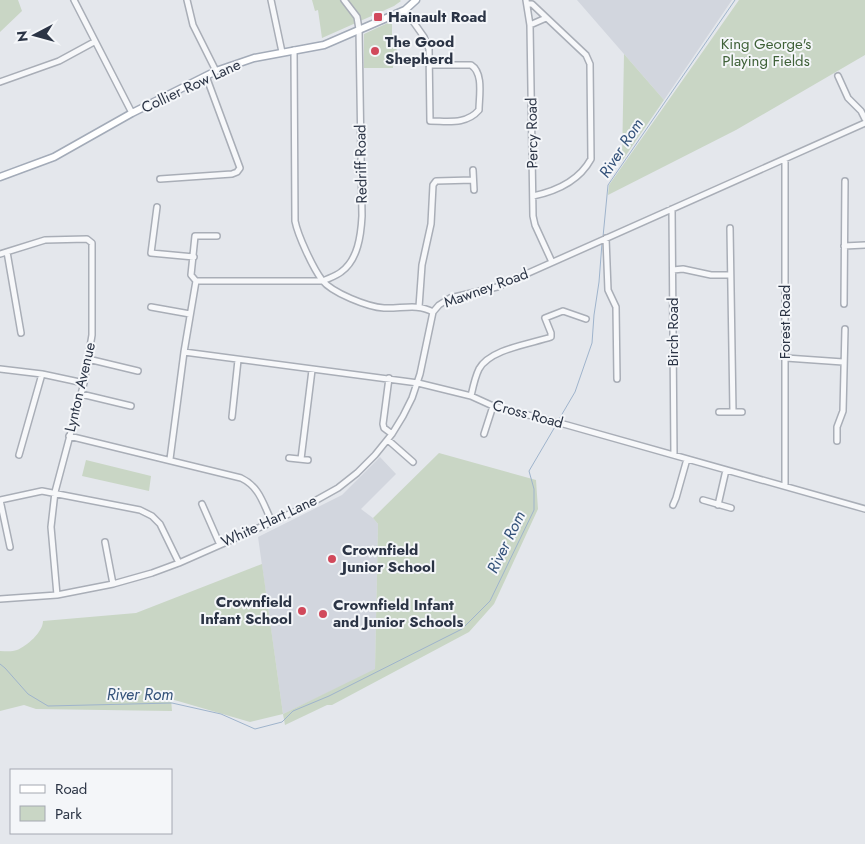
<svg xmlns="http://www.w3.org/2000/svg" width="865" height="844" viewBox="0 0 865 844" font-family="Jost,sans-serif">
<rect width="100%" height="100%" fill="#e4e7ec"/>
<!-- built -->
<path fill="#d2d6de" d="M577 0H732L664 100Z
M380 457 396 474 361 509 373 518 378 524 375 670 283 714 258 537 342 495Z"/>
<!-- green -->
<path fill="#c9d6c5" d="M0 0H18L22 11 0 32Z
M312 0H400L401 1 394 6 322 38 318 10 315 11Z
M739 0H865V55L736 130 608 195 609 185Z
M392 21V41L400 56 393 57V68H364V34Z
M624 54 664 100 622 161Z
M439 453 536 480 538 509 494 604 469 632 332 705H327L285 725 283 714 250 722 171 699 172 711 36 709 24 705 0 711V651C5 651 12 652 17 650 27 646 43 632 43 621L136 613 262 564 283 714 375 669 378 524 373 518Z
M86 460 151 476 149 491 82 476Z"/>
<g fill="none" stroke-linecap="round" stroke-linejoin="round">
<!-- stream -->
<path stroke="#9fb4cc" stroke-width="1" d="M603 237 608 185 735 0
M558 421 575 392 592 343 594 315 599 282 602 243
M0 664 5 668 28 694 48 706 172 703 221 714 255 729 282 722 293 711 329 696 462 629 490 601 534 510V489L529 471 556 425"/>
<!-- minor casing -->
<g stroke="#a9aeb7" stroke-width="8">
<path id="minor" d="M74 0 132 113
M187 0 193 25 216 71
M271 0 282 52
M526 0 530 25 533 216 535 225 552 262
M527 4H532L586 55 590 64 591 159C579 181 557 191 533 196
M405 10 424 37 429 49 430 121C448 121 466 125 479 110 479 97 484 73 471 65H429
M530 25 546 18
M294 50 295 221C298 236 313 268 322 280 332 293 368 307 384 308 401 309 417 303 433 312
M838 76 848 98 861 111 865 119
M0 82 59 61 94 42
M785 159V486
M473 170 474 190
M160 179 232 174 237 172 240 168 206 76
M157 207 151 253 194 257
M672 209 674 455
M730 228 733 412
M606 238 608 290 616 307 617 379
M844 246 865 245
M7 252 21 333
M0 254 45 240 87 239 92 243V335L84 383 55 492 51 527 57 595
M673 270 683 269 711 275H730
M196 281H323C329 278 336 276 341 272 358 260 361 235 362 216L359 29 357 17 344 0
M196 281 191 275 195 236H217
M844 304 845 181
M151 307 190 314
M419 307 422 265 431 224 433 185 436 181 473 180
M184 352 418 383 471 396 493 406 567 425 865 509
M786 358 843 362
M88 359 138 371
M0 369 42 374 84 383
M389 378 383 424 384 428 392 434
M81 394 131 406
M471 396C473 387 475 377 479 369 490 349 530 344 551 337V333L545 318 563 311 586 319
M719 412H742
M232 417 238 360
M484 434 493 406
M69 436 241 478C260 487 263 504 272 522
M388 440 413 462
M837 441V427L843 411 845 329
M19 455 42 374
M289 458 308 460
M170 459 184 352 196 281
M301 459 312 370
M0 500 42 491 140 510 152 516 160 524 179 563
M0 500 10 547
M703 500 731 508
M202 504 220 545
M673 505 676 498 687 459
M718 505 726 470
M105 542 113 584
M0 599 57 595 113 584 152 573 179 563 272 522 304 507 338 488 357 473 375 455 392 434 403 416 412 398 420 374 433 312 439 305 450 298 497 287 865 123"/>
</g>
<!-- major casing -->
<g stroke="#a3abb8" stroke-width="9">
<path id="major" d="M0 177 54 157 132 113 216 71 254 58 324 45 405 10 416 0"/>
</g>
<!-- minor -->
<use href="#minor" stroke="#f7f8fa" stroke-width="5"/>
<!-- major -->
<use href="#major" stroke="#fff" stroke-width="6"/>
</g>
<!-- markers -->
<g fill="#d1495b" stroke="#f4f6f9" stroke-width="2">
<rect x="373" y="12" width="10" height="10" rx="2.5"/>
<circle cx="375" cy="51" r="5"/>
<circle cx="332" cy="559" r="5"/>
<circle cx="302" cy="611" r="5"/>
<circle cx="323" cy="614" r="5"/>
</g>
<g text-anchor="middle" dominant-baseline="central" stroke-width="4" stroke-linejoin="round" paint-order="stroke">
<!-- poi labels -->
<g font-size="15" font-weight="bold" fill="#2b3445" stroke="#f4f6f9" text-anchor="start">
<text x="388" y="17">Hainault Road</text>
<text x="385" y="42">The Good<tspan x="385" dy="17">Shepherd</tspan></text>
<text x="342" y="550">Crownfield<tspan x="342" dy="17">Junior School</tspan></text>
<text x="292" y="602" text-anchor="end">Crownfield<tspan x="292" dy="17">Infant School</tspan></text>
<text x="333" y="605">Crownfield Infant<tspan x="333" dy="17">and Junior Schools</tspan></text>
</g>
<!-- park labels -->
<g font-size="15" fill="#3f6138" stroke="#f4f6f9">
<text x="766" y="44">King George's<tspan x="766" dy="17">Playing Fields</tspan></text>
</g>
<!-- street labels -->
<g font-size="15" fill="#2b3445" stroke="#f4f6f9">
<text transform="translate(191 86) rotate(-25)">Collier Row Lane</text>
<text transform="translate(532 133) rotate(-91)">Percy Road</text>
<text transform="translate(361 164) rotate(-91)">Redriff Road</text>
<text transform="translate(486 288) rotate(-20)">Mawney Road</text>
<text transform="translate(785 322) rotate(-90)">Forest Road</text>
<text transform="translate(673 332) rotate(-90)">Birch Road</text>
<text transform="translate(80 387) rotate(-77)">Lynton Avenue</text>
<text transform="translate(528 414) rotate(15)">Cross Road</text>
<text transform="translate(269 521) rotate(-25)">White Hart Lane</text>
</g>
<!-- water labels -->
<g font-size="16" font-style="italic" fill="#34527a" stroke="#f4f6f9">
<text transform="translate(621 148) rotate(-57)">River Rom</text>
<text transform="translate(506 542) rotate(-64)">River Rom</text>
<text x="140" y="694">River Rom</text>
</g>
</g>
<!-- legend -->
<rect x="10" y="769" width="162" height="65" fill="#f4f6f9" stroke="#a4a8b1"/>
<rect x="20" y="785" width="25" height="8" fill="#ffffff" stroke="#a4a8b1"/>
<text x="55" y="794" font-size="15" fill="#2b3445">Road</text>
<rect x="20" y="806" width="25" height="15" fill="#c9d6c5" stroke="#a4a8b1"/>
<text x="55" y="819" font-size="15" fill="#2b3445">Park</text>
<!-- north arrow -->
<g transform="translate(35 35) rotate(264)" stroke="#f4f6f9" stroke-width="4" paint-order="stroke">
<path d="M0-4L9 19L0 12L-9 19Z" fill="#2b3445"/>
<text y="-8" font-size="14" font-weight="bold" text-anchor="middle" fill="#2b3445">N</text>
</g>
</svg>
